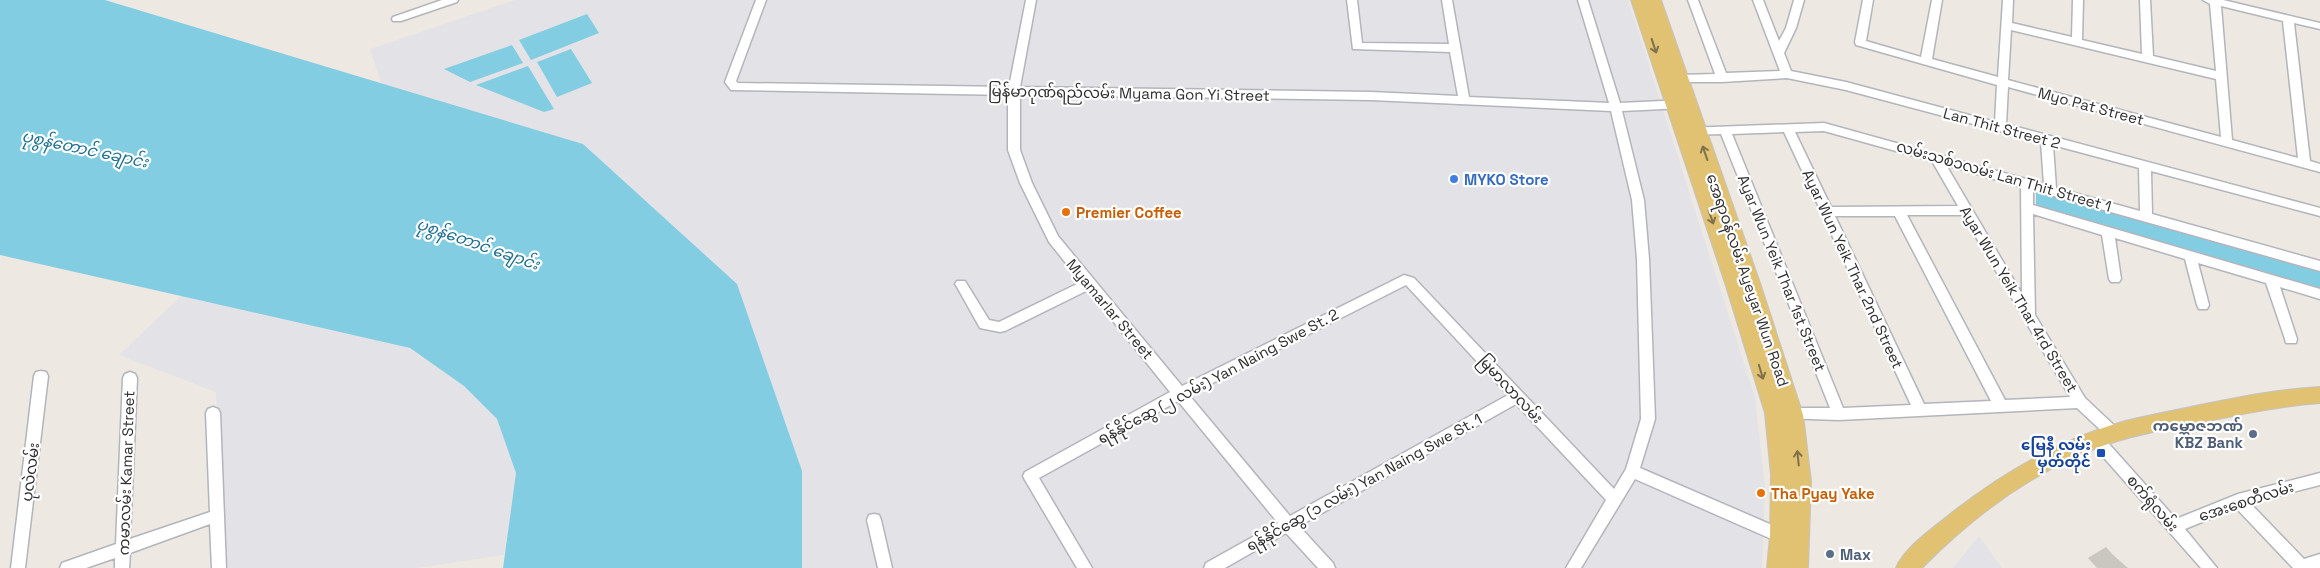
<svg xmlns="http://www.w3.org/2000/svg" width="2320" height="568" viewBox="0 0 2320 568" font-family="'Space Grotesk','Noto Sans Myanmar',sans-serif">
<rect width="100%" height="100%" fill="#ede8e2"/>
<!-- industrial -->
<path fill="#e3e2e7" d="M515 0H1628L1755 398 1765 487 1762 568H802V471L583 144 381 83 370 49Z
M181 296 409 348 464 386 497 419 516 473 504 555 417 568H223L216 392 119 355Z
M1979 536 2002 568H1953Z"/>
<!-- water -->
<path fill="#83cde2" d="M0 0H105L583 144 737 284 802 471V568H503L516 473 497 419 464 386 410 348 0 255Z
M587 14 599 33 531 60 519 40Z
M512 45 523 63 470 82 444 69Z
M571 49 592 83 557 97 537 62Z
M528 66 554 109 544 112 476 85Z
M2036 191 2320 271V289L2036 205Z"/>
<!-- building -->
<path fill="#cac6c0" d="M2106 547 2112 554 2128 568H2097L2088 558Z"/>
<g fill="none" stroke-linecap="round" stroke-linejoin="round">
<!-- minor casing -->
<g stroke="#b3b5bc" stroke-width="3">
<path id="minor" d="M442 0H458L457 2 401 21H393L392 19 393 17Z
M756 0H766L736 81 738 83 1009 87 1026 0H1036L1020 87 1371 92 1458 96 1450 52 1353 49 1347 0H1357L1362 43 1449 44 1442 0H1452L1469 97 1609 103 1578 0H1588L1620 103 1683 100 1689 104 1683 108 1622 111 1644 200 1649 259 1655 419 1640 468 1786 531 1788 536 1786 541 1781 543 1776 541 1635 479 1581 568H1566L1606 500 1516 404 1299 526 1333 563 1335 568H1318L1286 533 1225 568H1204L1206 563 1278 523 1178 401 1039 478 1092 568H1077L1025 480 1023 476 1025 472 1170 392 1088 290 1005 331 1000 332 980 328 957 287 955 284 957 281H965L989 320 999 322 1081 282 1049 242 1020 183 1008 150V95L731 90 725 82ZM1020 95 1371 100 1611 111 1632 200 1637 259 1641 419 1626 469 1614 489 1414 278 1404 275 1182 386 1058 236 1032 183 1020 150ZM1406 285 1508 395 1290 516 1189 395Z
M1688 0H1698L1726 73 1780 71 1753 0H1763L1779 41 1786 28 1794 0H1804L1796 28 1784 53 1791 71 1846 82 1995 122 1997 85 1856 45 1855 42 1863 0H1873L1866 41 1921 57 1932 0H1942L1932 59 1998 77 2003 0H2013L2012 23 2072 37 2073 0H2083L2082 40 2142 54 2140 0H2150L2153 56 2216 71 2210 4 2203 0H2223L2320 23V29L2294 23 2310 161 2320 164V172L2008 87 2006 124 2320 208V216L2151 171 2152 214 2320 261V271L2033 190V205L2320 289V299L2280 287 2297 339 2296 343H2286L2285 339 2266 283 2198 263 2209 305 2207 309H2199L2197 305 2185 259 2115 238 2121 279 2119 282H2111L2109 279 2102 235 2033 214 2035 315 2085 398 2118 429 2120 433 2118 437 2113 439 2108 437 2077 408 1839 420 1781 418 1779 414 1781 410 1786 408H1830L1721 134 1690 135 1684 131 1686 128 1824 123 2044 184 2041 142 1846 90 1787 78 1722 82H1675L1674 79 1679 75 1715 74ZM2221 6 2283 21 2298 158 2232 140ZM2011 30 2216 79 2221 137 2008 80ZM1824 131 1932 161 1958 206 1831 207 1795 132ZM1784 132 1911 405 1843 408 1732 134ZM2053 145 2139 168 2140 211 2056 188ZM1946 165 2021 187 2022 294ZM1907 215H1963L2070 397 2005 400ZM1835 216H1895L1991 401 1924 404Z
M41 371 46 372 48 376 25 568H11L34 376 36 372Z
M130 372 135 374 137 378 130 539 210 512 206 413 208 409 213 407 218 409 220 413 226 568H212L210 524 130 553 129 568H115V558L86 568H60L62 563 116 544 123 378 125 374Z
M2096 433 2101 435 2176 519 2238 494 2320 473V485L2250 503 2304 559 2320 554V568H2293L2236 508 2185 529 2217 568H2201L2091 443 2089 439 2091 435Z
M874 514 879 515 881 520 892 568H878L867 520 869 515Z"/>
</g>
<!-- primary casing -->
<g stroke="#c4c4c4" stroke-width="2">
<path id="primary" d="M1631 0H1661L1761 286 1803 415 1811 481 1808 568H1767L1770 536 1771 475 1765 413 1726 286Z
M2320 387V403C2281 406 2242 414 2204 422 2173 428 2141 433 2111 443 2039 467 1974 515 1922 568H1896C1905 547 1932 529 1949 515 2001 474 2058 440 2122 422 2148 415 2174 411 2200 405 2240 397 2279 389 2320 387Z"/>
</g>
<!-- minor -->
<use href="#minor" fill="#fff" fill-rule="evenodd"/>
<!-- primary -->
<use href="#primary" fill="#e1c273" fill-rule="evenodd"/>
</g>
<!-- one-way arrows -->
<defs><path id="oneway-shaft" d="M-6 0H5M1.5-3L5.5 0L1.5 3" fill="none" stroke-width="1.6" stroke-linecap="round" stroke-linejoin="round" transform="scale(1.25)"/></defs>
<g stroke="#7f714d">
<use href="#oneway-shaft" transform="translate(1654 46) rotate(72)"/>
<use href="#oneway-shaft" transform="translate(1705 153) rotate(-109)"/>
<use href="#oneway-shaft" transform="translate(1711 217) rotate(71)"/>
<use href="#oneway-shaft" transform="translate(1761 372) rotate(73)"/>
<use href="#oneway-shaft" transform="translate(1798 458) rotate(-96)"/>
</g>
<!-- markers -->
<circle fill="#3f7fe0" stroke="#fff" stroke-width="2" cx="1454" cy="179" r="5"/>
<g fill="#e8710a" stroke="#fff" stroke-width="2">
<circle cx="1066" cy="212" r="5"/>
<circle cx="1761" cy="493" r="5"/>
</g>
<g fill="#5c6f8a" stroke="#fff" stroke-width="2">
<circle cx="2253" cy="434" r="5"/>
<circle cx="1830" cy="554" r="5"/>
</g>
<rect fill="#1a4fb4" stroke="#fff" stroke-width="2" x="2096" y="448" width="10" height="10" rx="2.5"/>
<g text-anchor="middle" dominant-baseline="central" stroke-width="4.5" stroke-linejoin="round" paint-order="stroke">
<!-- street labels -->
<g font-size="15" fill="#2e2e2e" stroke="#fff">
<text transform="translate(1129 93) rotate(1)">မြန်မာဂုဏ်ရည်လမ်း Myama Gon Yi Street</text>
<text transform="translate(2091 106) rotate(15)">Myo Pat Street</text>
<text transform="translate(2002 128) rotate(15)">Lan Thit Street 2</text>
<text transform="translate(2004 176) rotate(16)">လမ်းသစ်၁လမ်း Lan Thit Street 1</text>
<text transform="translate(1853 269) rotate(65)">Ayar Wun Yeik Thar 2nd Street</text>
<text transform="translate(1782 273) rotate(68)">Ayar Wun Yeik Thar 1st Street</text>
<text transform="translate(1748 280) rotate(71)">အေရာဝန်လမ်း Ayeyar Wun Road</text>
<text transform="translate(2019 299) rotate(59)">Ayar Wun Yeik Thar 4rd Street</text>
<text transform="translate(1110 309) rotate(50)">Myamarlar Street</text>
<text transform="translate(1218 376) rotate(-28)">ရန်နိုင်ဆွေ (၂ လမ်း) Yan Naing Swe St. 2</text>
<text transform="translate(1511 389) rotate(47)">မြမာလာလမ်း</text>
<text transform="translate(30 472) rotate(-83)">ပုလဲလမ်း</text>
<text transform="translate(126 473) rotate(-88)">ကမာလမ်း Kamar Street</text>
<text transform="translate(1364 482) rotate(-29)">ရန်နိုင်ဆွေ (၁ လမ်း) Yan Naing Swe St. 1</text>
<text transform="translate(2246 501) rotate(-18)">အေးစေတီလမ်း</text>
<text transform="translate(2153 503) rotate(49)">စက်ရုံလမ်း</text>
</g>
<!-- shop labels -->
<g font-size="15" font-weight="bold" fill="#366cbe" stroke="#fff" text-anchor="start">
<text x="1464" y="179">MYKO Store</text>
</g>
<!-- food labels -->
<g font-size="15" font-weight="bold" fill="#c56008" stroke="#fff" text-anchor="start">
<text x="1076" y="212">Premier Coffee</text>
<text x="1771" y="493">Tha Pyay Yake</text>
</g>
<!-- service labels -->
<g font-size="15" font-weight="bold" fill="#4e5e75" stroke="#fff" text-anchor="end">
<text x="2243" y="425">ကမ္ဘောဇဘဏ်<tspan x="2243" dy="17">KBZ Bank</tspan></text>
<text x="1840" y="554" text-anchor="start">Max</text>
</g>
<!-- transit labels -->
<g font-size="15" font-weight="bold" fill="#164399" stroke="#fff" text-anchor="end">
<text x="2091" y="444">မြေနီ လမ်း<tspan x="2091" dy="17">မှတ်တိုင်</tspan></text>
</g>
<!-- water labels -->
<g font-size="16" font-style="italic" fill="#1e7091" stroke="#fff">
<text transform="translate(85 149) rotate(12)">ပုစွန်တောင် ချောင်း</text>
<text transform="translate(478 244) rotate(19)">ပုစွန်တောင် ချောင်း</text>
</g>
</g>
</svg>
